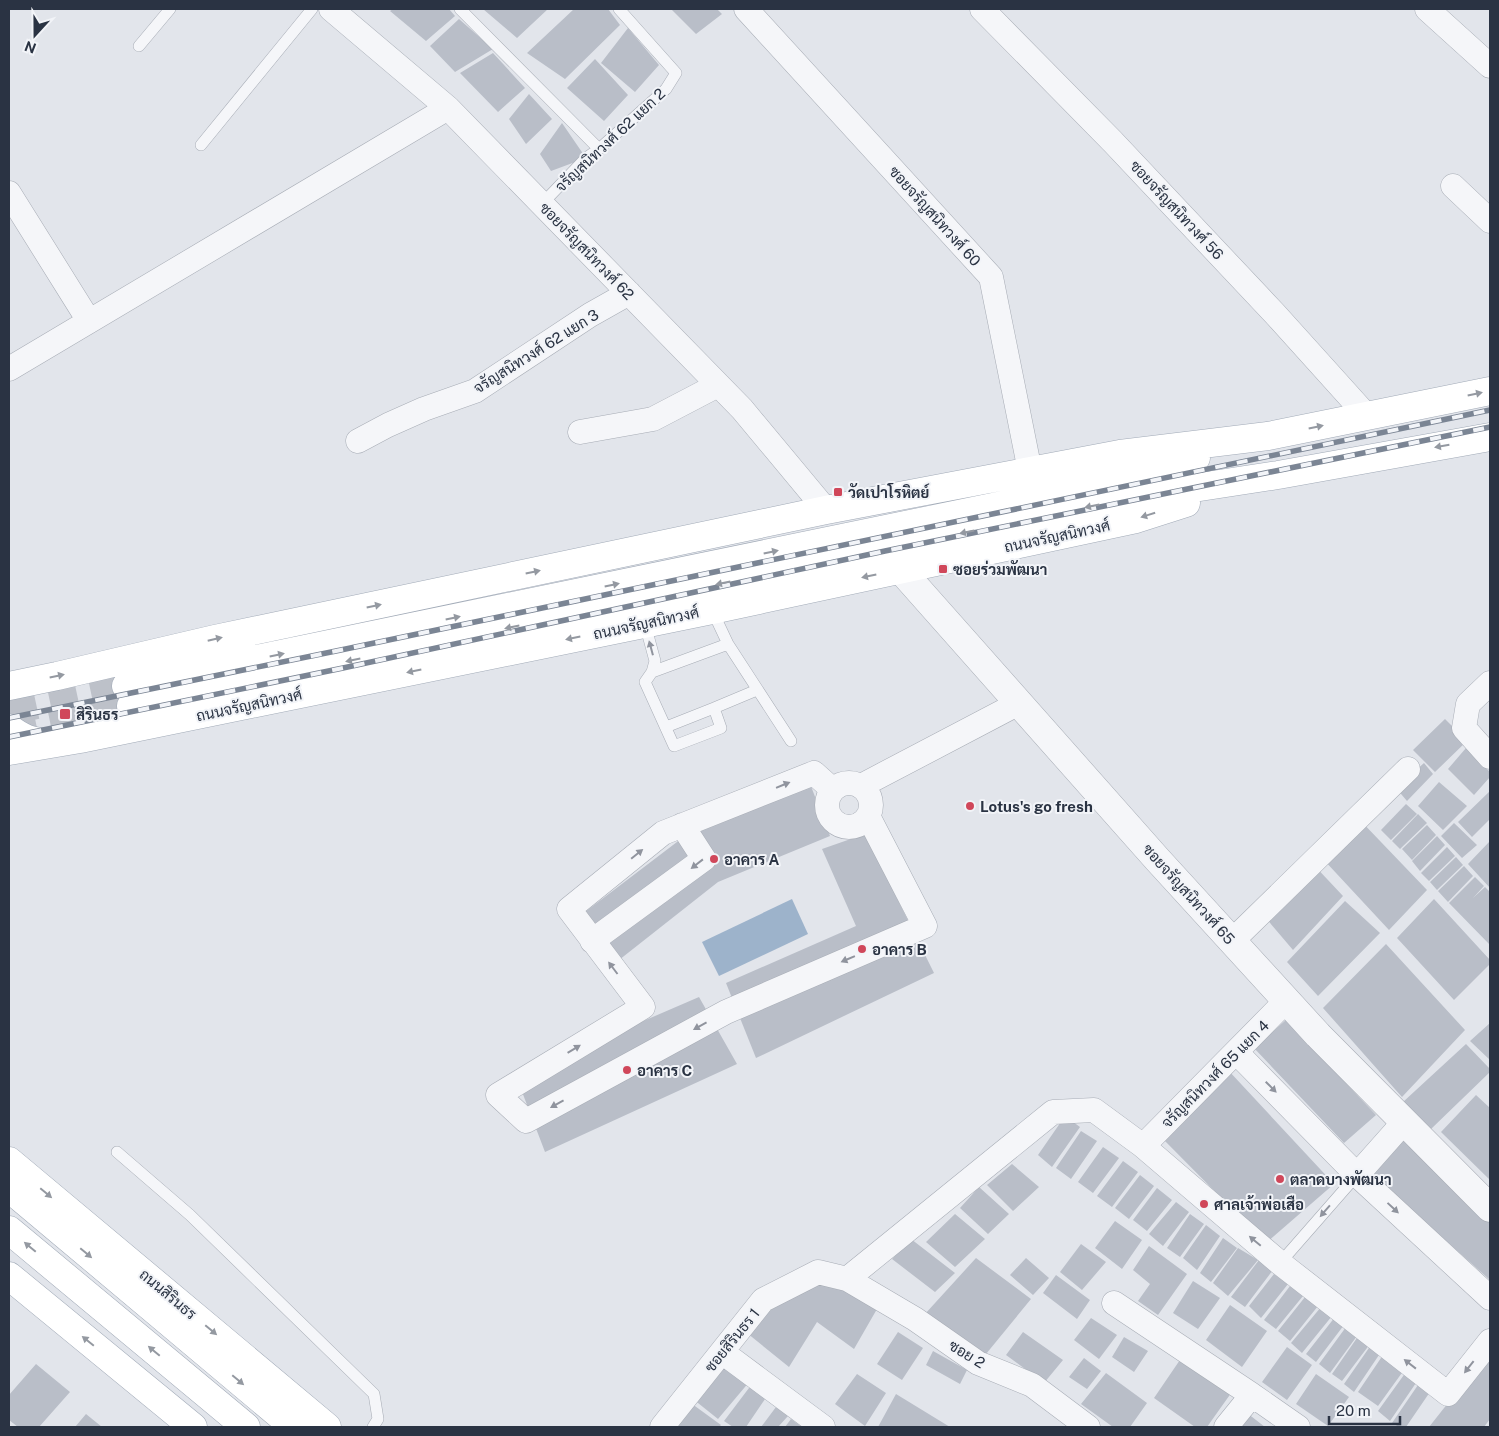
<svg xmlns="http://www.w3.org/2000/svg" width="1499" height="1436" viewBox="0 0 1499 1436" font-family="'Public Sans',Sarabun,sans-serif">
<rect width="100%" height="100%" fill="#e2e5eb"/>
<!-- water -->
<path fill="#9db3cb" d="M792 899 808 934 719 976 702 942Z"/>
<!-- building -->
<path fill="#b9bec8" d="M393 9H449L455 16 426 41 390 11Z
M483 9H548L517 38Z
M574 9H608L620 25 565 79 527 53Z
M671 9H717L722 14 696 34Z
M459 19 493 49 455 72 430 46Z
M628 28 659 65 635 92 601 63Z
M493 53 525 88 498 112 460 73Z
M595 59 628 95 604 121 567 88Z
M529 94 552 119 526 144 509 119Z
M562 123 586 158 551 171 540 154Z
M1445 719 1467 741 1435 772 1413 750Z
M1466 748 1490 772V777L1474 795 1448 769Z
M1424 763 1433 774 1407 801 1396 788Z
M809 781 830 836 718 882 619 960 585 912 698 826Z
M1439 782 1467 806 1443 830 1418 806Z
M1490 791V819L1472 837 1458 822Z
M1406 804 1417 814 1391 840 1381 830Z
M1418 814 1427 823 1400 849 1392 841Z
M1358 818 1427 890 1389 930 1323 859Z
M1454 823 1477 845 1462 858 1441 836Z
M1427 825 1436 835 1412 860 1402 849Z
M865 834 934 973 756 1058 726 983 856 926 822 849Z
M1437 836 1445 845 1420 871 1412 861Z
M1490 841V888L1468 864Z
M1447 847 1455 856 1429 881 1421 873Z
M1456 857 1463 865 1437 890 1430 882Z
M1312 863 1343 896 1293 950 1265 917Z
M1464 866 1473 876 1448 902 1438 891Z
M1475 877 1484 886 1473 898 1485 887 1490 892V945L1449 903Z
M1434 899 1490 960V964L1454 1000 1397 938Z
M1345 901 1380 933 1318 996 1287 962Z
M1386 944 1465 1030 1402 1097 1323 1008Z
M699 997 737 1064 545 1152 516 1076Z
M1286 1020 1376 1115 1344 1143 1254 1048Z
M1490 1023V1060L1470 1041Z
M1466 1044 1490 1069V1072L1431 1129 1403 1102Z
M1228 1070 1334 1184 1266 1243 1162 1138Z
M1476 1095 1490 1108V1180L1441 1132Z
M1065 1116 1080 1127 1052 1167 1038 1155Z
M1081 1131 1097 1141 1071 1179 1056 1168Z
M1399 1137 1490 1223V1280L1371 1174Z
M1103 1147 1119 1158 1093 1193 1078 1182Z
M1123 1161 1138 1172 1112 1207 1097 1196Z
M1012 1164 1039 1187 1013 1211 987 1185Z
M1140 1175 1154 1186 1129 1219 1115 1208Z
M979 1187 1009 1214 988 1234 960 1208Z
M1157 1188 1172 1200 1147 1231 1133 1220Z
M1176 1202 1189 1212 1163 1246 1149 1234Z
M955 1214 985 1239 955 1267 926 1242Z
M1190 1214 1204 1224 1180 1257 1167 1248Z
M1115 1221 1142 1240 1122 1269 1095 1248Z
M1206 1225 1220 1236 1197 1270 1183 1258Z
M1223 1238 1237 1248 1211 1282 1200 1273Z
M911 1239 955 1273 935 1292 892 1259Z
M1081 1244 1106 1262 1082 1290 1060 1272Z
M1149 1246 1187 1274 1158 1315 1138 1301 1150 1284 1133 1270Z
M1238 1248 1258 1260 1228 1296 1213 1283Z
M976 1258 1031 1299 986 1354 925 1314Z
M1026 1258 1049 1278 1033 1295 1010 1275Z
M1259 1260 1273 1270 1245 1307 1231 1297Z
M818 1272 877 1309 854 1349 817 1322 789 1367 747 1333 782 1291Z
M1274 1274 1288 1284 1261 1318 1249 1306Z
M1056 1275 1090 1300 1077 1319 1043 1293Z
M1193 1281 1220 1298 1198 1329 1173 1313Z
M1290 1286 1303 1296 1276 1329 1264 1320Z
M1305 1297 1318 1306 1290 1341 1278 1331Z
M1230 1305 1267 1331 1242 1367 1206 1340Z
M1321 1307 1332 1316 1302 1353 1291 1343Z
M1335 1317 1344 1325 1316 1362 1306 1354Z
M1091 1318 1117 1335 1099 1359 1074 1340Z
M1346 1327 1357 1336 1330 1373 1319 1364Z
M898 1332 923 1348 902 1380 877 1364Z
M1023 1332 1063 1360 1044 1383 1006 1355Z
M1359 1335 1370 1344 1342 1381 1332 1374Z
M1124 1337 1148 1351 1134 1372 1112 1357Z
M1371 1345 1381 1352 1354 1392 1344 1384Z
M1287 1347 1312 1365 1287 1400 1262 1382Z
M1490 1350V1419L1484 1427H1429Z
M933 1351 967 1370 960 1384 926 1365Z
M1184 1354 1234 1389 1207 1427H1195L1154 1398Z
M1383 1355 1404 1370 1378 1406 1358 1392Z
M1084 1358 1101 1371 1087 1389 1069 1377Z
M723 1361 750 1381 718 1419 693 1399Z
M36 1364 70 1392 39 1427H18L9 1420V1395Z
M1406 1372 1418 1380 1390 1421 1378 1411Z
M1106 1373 1147 1403 1130 1427H1113L1081 1404Z
M857 1374 886 1393 865 1426 835 1404Z
M1316 1374 1349 1397 1328 1426 1296 1404Z
M1420 1382 1432 1389 1406 1427H1399L1392 1423Z
M752 1384 767 1396 746 1427H733L724 1421Z
M896 1394 950 1427H878Z
M688 1401 721 1425 719 1427H670Z
M776 1407 788 1416 778 1427H761Z
M1247 1413 1265 1427H1236Z
M86 1414 102 1427H75Z
M791 1419 802 1427H785Z"/>
<g fill="none" stroke-linecap="round" stroke-linejoin="round">
<!-- primary-tunnel -->
<path stroke="#bdc1c9" stroke-width="28" stroke-dasharray="28 14" stroke-linecap="butt" d="M9 711 126 686
M9 731 131 706"/>
<!-- service casing -->
<g stroke="#a7acb5" stroke-width="12">
<path id="service" d="M460 9 599 149
M139 46 170 9
M201 145 312 9
M542 204 586 158 599 149 666 89 676 73 619 9
M712 610 728 644 791 741
M645 624 655 661 652 672 645 682 674 746 721 728 714 708 757 690
M652 672 728 644
M666 727 714 708
M117 1152 190 1215 374 1394 378 1419 373 1427
M1280 1263 1357 1175"/>
</g>
<!-- minor casing -->
<g stroke="#a7acb5" stroke-width="25">
<path id="minor" d="M331 9 448 108 742 409 826 510
M746 9 991 277 1030 471
M982 9 1113 142 1275 314 1367 416
M1427 9 1490 66
M1453 186 1490 221
M9 193 89 321
M9 369 448 108
M580 432 653 419 718 385
M358 441 388 425 424 409 475 391 590 315 629 293
M1490 683 1468 704 1464 728 1490 757
M827 805a22 22 0 1 1 44 0a22 22 0 1 1-44 0Z
M861 786 1019 703
M833 790 814 773 663 833 569 909 643 1007 498 1095 526 1121 726 1012 925 926 868 816
M592 941 704 859 682 825
M1232 941 1408 769
M1237 1053 1357 1175 1490 1298
M1143 1146 1286 1001
M1357 1175 1404 1122
M847 1279 1053 1112 1094 1110 1143 1146 1280 1263 1448 1394 1490 1341
M1114 1303 1252 1395
M722 1352 823 1427
M662 1427 763 1300 818 1272 847 1279 915 1319 978 1363 1032 1385 1088 1427
M1226 1427 1252 1395 1298 1427"/>
</g>
<!-- tertiary casing -->
<g stroke="#a7acb5" stroke-width="29">
<path id="tertiary" d="M900 569 1157 859 1318 1035 1490 1208"/>
</g>
<!-- primary casing -->
<g stroke="#a1aab7" stroke-width="29">
<path id="primary" d="M9 686 57 676 215 639 826 510 1120 454 1268 436 1490 391
M126 686 1123 480 1196 458
M131 706 1128 498 1278 475 1490 437
M9 728C22 738 31 742 48 742
M9 751 80 739 712 610 1136 519 1186 503
M9 1161 327 1427
M9 1188 294 1427
M9 1230 246 1427
M9 1276 193 1427"/>
</g>
<!-- service -->
<use href="#service" stroke="#f5f6f9" stroke-width="11"/>
<!-- minor -->
<use href="#minor" stroke="#f5f6f9" stroke-width="24"/>
<!-- tertiary -->
<use href="#tertiary" stroke="#f5f6f9" stroke-width="28"/>
<!-- primary -->
<use href="#primary" stroke="#fff" stroke-width="28"/>
<!-- rail casing -->
<g stroke="#7b8594" stroke-width="5.5">
<path id="rail" d="M9 718 336 651 1490 410
M9 737 343 668 885 551 1490 427"/>
</g>
<!-- rail -->
<use href="#rail" stroke="#f2f4f8" stroke-width="4" stroke-dasharray="11" stroke-linecap="butt"/>
</g>
<!-- one-way arrows -->
<defs><path id="oneway-solid" d="M-6-.8H1V-3.2L6.5 0L1 3.2V.8H-6Z" transform="scale(1.25)"/></defs>
<g fill="#9499a1">
<use href="#oneway-solid" transform="translate(1475 394) rotate(-12)"/>
<use href="#oneway-solid" transform="translate(1316 427) rotate(-12)"/>
<use href="#oneway-solid" transform="translate(1442 446) rotate(170)"/>
<use href="#oneway-solid" transform="translate(1092 506) rotate(168)"/>
<use href="#oneway-solid" transform="translate(1148 515) rotate(163)"/>
<use href="#oneway-solid" transform="translate(967 532) rotate(168)"/>
<use href="#oneway-solid" transform="translate(771 552) rotate(-12)"/>
<use href="#oneway-solid" transform="translate(533 572) rotate(-12)"/>
<use href="#oneway-solid" transform="translate(869 576) rotate(168)"/>
<use href="#oneway-solid" transform="translate(723 583) rotate(168)"/>
<use href="#oneway-solid" transform="translate(612 585) rotate(-12)"/>
<use href="#oneway-solid" transform="translate(374 606) rotate(-12)"/>
<use href="#oneway-solid" transform="translate(453 618) rotate(-12)"/>
<use href="#oneway-solid" transform="translate(512 627) rotate(168)"/>
<use href="#oneway-solid" transform="translate(573 638) rotate(168)"/>
<use href="#oneway-solid" transform="translate(215 639) rotate(-13)"/>
<use href="#oneway-solid" transform="translate(277 655) rotate(-12)"/>
<use href="#oneway-solid" transform="translate(353 660) rotate(168)"/>
<use href="#oneway-solid" transform="translate(414 671) rotate(168)"/>
<use href="#oneway-solid" transform="translate(57 676) rotate(-12)"/>
<use href="#oneway-solid" transform="translate(46 1193) rotate(40)"/>
<use href="#oneway-solid" transform="translate(30 1247) rotate(-140)"/>
<use href="#oneway-solid" transform="translate(86 1253) rotate(40)"/>
<use href="#oneway-solid" transform="translate(211 1330) rotate(40)"/>
<use href="#oneway-solid" transform="translate(88 1341) rotate(-141)"/>
<use href="#oneway-solid" transform="translate(154 1351) rotate(-140)"/>
<use href="#oneway-solid" transform="translate(238 1380) rotate(40)"/>
</g>
<g fill="#90949e">
<use href="#oneway-solid" transform="translate(651 648) rotate(-105)"/>
<use href="#oneway-solid" transform="translate(783 785) rotate(-22)"/>
<use href="#oneway-solid" transform="translate(637 854) rotate(-39)"/>
<use href="#oneway-solid" transform="translate(697 864) rotate(142)"/>
<use href="#oneway-solid" transform="translate(848 959) rotate(157)"/>
<use href="#oneway-solid" transform="translate(613 968) rotate(-127)"/>
<use href="#oneway-solid" transform="translate(700 1026) rotate(151)"/>
<use href="#oneway-solid" transform="translate(574 1049) rotate(-31)"/>
<use href="#oneway-solid" transform="translate(1271 1087) rotate(45)"/>
<use href="#oneway-solid" transform="translate(557 1104) rotate(151)"/>
<use href="#oneway-solid" transform="translate(1393 1208) rotate(43)"/>
<use href="#oneway-solid" transform="translate(1325 1211) rotate(131)"/>
<use href="#oneway-solid" transform="translate(1255 1241) rotate(-140)"/>
<use href="#oneway-solid" transform="translate(1410 1364) rotate(-142)"/>
<use href="#oneway-solid" transform="translate(1469 1367) rotate(128)"/>
</g>
<!-- markers -->
<g fill="#d0475a" stroke="#f2f4f8" stroke-width="2">
<rect x="833" y="487" width="10" height="10" rx="2.5"/>
<rect x="938" y="564" width="10" height="10" rx="2.5"/>
<rect x="59" y="708" width="12" height="12" rx="2.5"/>
<circle cx="970" cy="806" r="5"/>
<circle cx="714" cy="859" r="5"/>
<circle cx="862" cy="949" r="5"/>
<circle cx="627" cy="1070" r="5"/>
<circle cx="1280" cy="1179" r="5"/>
<circle cx="1204" cy="1204" r="5"/>
</g>
<g text-anchor="middle" dominant-baseline="central" stroke-width="4" stroke-linejoin="round" paint-order="stroke">
<!-- street labels -->
<g font-size="15" fill="#2a3343" stroke="#f2f4f8">
<text transform="translate(610 140) rotate(-43)">จรัญสนิทวงศ์ 62 แยก 2</text>
<text transform="translate(1177 210) rotate(47)">ซอยจรัญสนิทวงศ์ 56</text>
<text transform="translate(935 216) rotate(48)">ซอยจรัญสนิทวงศ์ 60</text>
<text transform="translate(587 251) rotate(46)">ซอยจรัญสนิทวงศ์ 62</text>
<text transform="translate(536 351) rotate(-32)">จรัญสนิทวงศ์ 62 แยก 3</text>
<text transform="translate(1057 536) rotate(-12)">ถนนจรัญสนิทวงศ์</text>
<text transform="translate(646 623) rotate(-12)">ถนนจรัญสนิทวงศ์</text>
<text transform="translate(249 705) rotate(-12)">ถนนจรัญสนิทวงศ์</text>
<text transform="translate(1189 894) rotate(48)">ซอยจรัญสนิทวงศ์ 65</text>
<text transform="translate(1215 1074) rotate(-45)">จรัญสนิทวงศ์ 65 แยก 4</text>
<text transform="translate(168 1294) rotate(40)">ถนนสิรินธร</text>
<text transform="translate(732 1340) rotate(-51)">ซอยสิรินธร 1</text>
<text transform="translate(967 1354) rotate(32)">ซอย 2</text>
</g>
<!-- poi labels -->
<g font-size="15" font-weight="bold" fill="#2a3343" stroke="#f2f4f8" text-anchor="start">
<text x="848" y="492">วัดเปาโรหิตย์</text>
<text x="953" y="569">ซอยร่วมพัฒนา</text>
<text x="76" y="714">สิรินธร</text>
<text x="980" y="806">Lotus's go fresh</text>
<text x="724" y="859">อาคาร A</text>
<text x="872" y="949">อาคาร B</text>
<text x="637" y="1070">อาคาร C</text>
<text x="1290" y="1179">ตลาดบางพัฒนา</text>
<text x="1214" y="1204">ศาลเจ้าพ่อเสือ</text>
</g>
</g>
<!-- border -->
<rect width="1499" height="1436" fill="none" stroke="#2a3343" stroke-width="20"/>
<!-- north arrow -->
<g transform="translate(35 35) rotate(201)" stroke="#f2f4f8" stroke-width="4" paint-order="stroke">
<path d="M0-4L9 19L0 12L-9 19Z" fill="#2a3343"/>
<text y="-8" font-size="14" font-weight="bold" text-anchor="middle" fill="#2a3343">N</text>
</g>
<!-- scale -->
<path d="M1329 1416v8h71v-8" fill="none" stroke="#2a3343" stroke-width="2.5"/>
<text x="1336" y="1416" font-size="15" fill="#2a3343" stroke="#f2f4f8" stroke-width="4" paint-order="stroke">20 m</text>
</svg>
